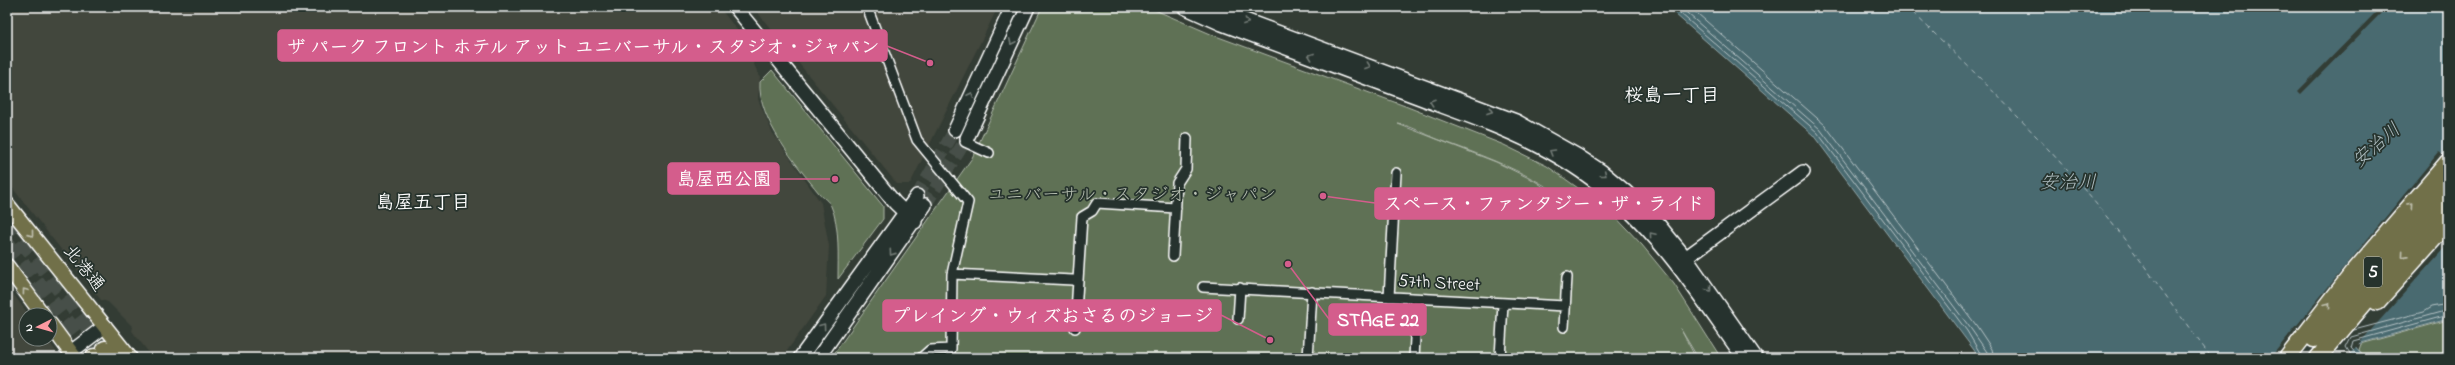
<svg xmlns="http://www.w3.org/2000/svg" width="2455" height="365" viewBox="0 0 2455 365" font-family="'Indie Flower','Klee One',sans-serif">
<rect width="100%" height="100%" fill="#333c34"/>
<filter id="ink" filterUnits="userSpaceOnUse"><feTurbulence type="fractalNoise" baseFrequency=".025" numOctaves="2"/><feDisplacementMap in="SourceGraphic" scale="8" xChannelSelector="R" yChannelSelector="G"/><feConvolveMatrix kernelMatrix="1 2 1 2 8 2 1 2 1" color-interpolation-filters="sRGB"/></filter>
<g filter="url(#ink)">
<!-- built -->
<path fill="#42463c" d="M7 7H719L738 31 760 77 758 99 772 132 821 203 829 246 826 296 782 358H153L132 331 133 327 108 302 101 300 7 181Z
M753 7H998L910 184H897Z
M7 286 29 315H26V339H47L61 358H7Z"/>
<!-- green -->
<path fill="#5f7154" stroke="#afb8aa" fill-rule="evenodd" d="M1042 7H1148L1213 35 1405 106 1504 145 1547 166 1609 210 1642 245 1674 284 1721 358H1698L1680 328 1696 358H831L972 158ZM1398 124C1409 125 1425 134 1437 139 1489 158 1545 178 1586 216L1535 181 1496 162Z
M772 70 883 206V219L838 279C838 259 840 225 831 206 829 201 822 197 819 193 797 166 757 118 760 82Z
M2448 320V358H2366L2359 350 2361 344Z"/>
<!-- water -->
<path fill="#496a70" stroke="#92a6a9" d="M1667 7H2448V319L2354 345 2365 358H1980L1813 135Z"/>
<!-- pier -->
<path fill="#333c34" d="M2381 7H2387L2301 94 2298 91Z
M2439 152 2448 159V244L2346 358H2270Z"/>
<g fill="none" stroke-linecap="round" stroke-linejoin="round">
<!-- shore -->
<path stroke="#b6c3c6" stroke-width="1" d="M1673 7 1817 132 1967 331 1983 358
M1680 7 1820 129 1971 329 1987 352 1988 358
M1690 7 1825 125 1976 325 1992 349 1994 358
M2354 330 2423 312 2431 307 2448 304
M2353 358 2346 347 2351 337 2448 310
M2360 358 2351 348 2353 341 2448 315"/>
<!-- ferry -->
<path stroke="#adbcbf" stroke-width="1" stroke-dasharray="5 4" stroke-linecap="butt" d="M1907 7C1978 75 2049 145 2111 222 2146 266 2177 313 2212 358"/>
<!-- secondary-tunnel -->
<path stroke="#475048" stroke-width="13" stroke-dasharray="13 6" stroke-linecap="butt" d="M917 196 955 130
M925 205 967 138"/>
<!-- highway-tunnel -->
<path stroke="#475048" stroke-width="16" stroke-dasharray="16 8" stroke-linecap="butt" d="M7 220 105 349
M7 244 94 357"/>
<!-- street casing -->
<g stroke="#fff" stroke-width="12">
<path id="street" d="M867 7 917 140 968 202 952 274
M965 142 989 153
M1173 256 1177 183 1186 169 1187 138
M1203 287 1565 306
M1389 297 1396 173
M1238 319 1240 288
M1564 327 1567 277
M1075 328 1082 217 1092 211 1097 203 1176 208
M921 358 930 350 951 349 952 274 1073 280
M1308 358 1312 292
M1414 358 1417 299
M1500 358 1503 303"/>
</g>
<!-- secondary casing -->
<g stroke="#fff" stroke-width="16">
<path id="secondary" d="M735 7 895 203 915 222
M1184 7 1222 24C1288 48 1354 74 1420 98 1499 127 1559 146 1623 205 1671 249 1706 306 1744 358
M1210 7 1516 121 1578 156 1601 171 1626 192 1659 225 1686 258 1756 358
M955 130 1012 7
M967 138 1028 7
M1680 262 1803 172
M71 352 105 326
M800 358 917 196
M818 358 925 205"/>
</g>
<!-- primary casing -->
<g stroke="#fff" stroke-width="17">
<path id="primary" d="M7 204 130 358
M7 266 43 315
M50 324 75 358"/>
</g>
<!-- highway casing -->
<g stroke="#fff" stroke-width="19">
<path id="highway" d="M2377 302 2448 223
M2314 339 2448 185
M105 349 112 358
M94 357 95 358
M2287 358 2352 274 2448 162
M2318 358 2448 204"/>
</g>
<!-- street -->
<use href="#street" stroke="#26332d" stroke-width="9"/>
<!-- secondary -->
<use href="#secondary" stroke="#26332d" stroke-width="13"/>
<!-- primary -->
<use href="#primary" stroke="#71704a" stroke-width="14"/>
<!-- highway -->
<use href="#highway" stroke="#71704a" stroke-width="16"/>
</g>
<!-- one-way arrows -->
<defs><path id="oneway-chevron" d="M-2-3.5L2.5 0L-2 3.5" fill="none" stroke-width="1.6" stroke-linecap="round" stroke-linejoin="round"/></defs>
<g stroke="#727a76">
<use href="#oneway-chevron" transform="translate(1246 22) rotate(20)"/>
<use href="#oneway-chevron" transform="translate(1012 42) rotate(115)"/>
<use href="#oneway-chevron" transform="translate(1311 56) rotate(-160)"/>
<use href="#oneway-chevron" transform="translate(1368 66) rotate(20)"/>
<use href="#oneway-chevron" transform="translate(971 95) rotate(-65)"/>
<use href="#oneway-chevron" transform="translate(1432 102) rotate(-161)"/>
<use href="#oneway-chevron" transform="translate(1490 111) rotate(20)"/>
<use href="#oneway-chevron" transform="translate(1552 152) rotate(-149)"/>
<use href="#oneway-chevron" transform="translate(1604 174) rotate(39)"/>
<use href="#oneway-chevron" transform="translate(1652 235) rotate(-130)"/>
<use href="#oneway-chevron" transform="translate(892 253) rotate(125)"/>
<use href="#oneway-chevron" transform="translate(1709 289) rotate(54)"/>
<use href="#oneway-chevron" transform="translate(823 326) rotate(-54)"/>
</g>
<g stroke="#bfbfae">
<use href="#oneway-chevron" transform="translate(2411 205) rotate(-49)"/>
<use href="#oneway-chevron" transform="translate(31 234) rotate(51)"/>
<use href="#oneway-chevron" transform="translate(2404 255) rotate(131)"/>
<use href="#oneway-chevron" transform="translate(25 291) rotate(-127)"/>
<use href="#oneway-chevron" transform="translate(2328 305) rotate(-52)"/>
</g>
</g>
<g text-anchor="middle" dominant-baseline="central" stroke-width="3.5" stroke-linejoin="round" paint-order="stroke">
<!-- shield labels -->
<rect fill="#26332d" stroke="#bec2c0" stroke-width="1" x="2364" y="257" width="18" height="30" rx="3"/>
<g font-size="17" font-weight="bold" fill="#fff">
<text x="2373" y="272">5</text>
</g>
<!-- park labels -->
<g font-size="18" fill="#b7bfb2" stroke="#26332d">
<text x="1132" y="196">ユニバーサル・スタジオ・ジャパン</text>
</g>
<!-- street labels -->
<g font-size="18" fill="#fff" stroke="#26332d">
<text transform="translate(83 269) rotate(51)">北港通</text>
<text transform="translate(1439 284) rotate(3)">57th Street</text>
</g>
<!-- neighbourhood labels -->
<g font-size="19" font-weight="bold" fill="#fff" stroke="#26332d">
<text x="1672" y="96">桜島一丁目</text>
<text x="423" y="203">島屋五丁目</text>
</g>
<!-- water labels -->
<g font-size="19" font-style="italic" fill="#adbcbf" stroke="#26332d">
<text transform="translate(2377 146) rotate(-41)">安治川</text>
<text x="2068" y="183">安治川</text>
</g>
</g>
<!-- callouts -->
<path fill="none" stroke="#d45d8c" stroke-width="1.5" d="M930 63L887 46M835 179L779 179M1323 196L1375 203M1270 340L1221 315M1288 264L1329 319"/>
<g fill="#d45d8c" stroke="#26332d" stroke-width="1.5">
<circle cx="930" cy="63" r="4"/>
<circle cx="835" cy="179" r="4"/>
<circle cx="1323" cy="196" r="4"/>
<circle cx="1270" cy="340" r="4"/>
<circle cx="1288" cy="264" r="4"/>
</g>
<g fill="#d45d8c" stroke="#d45d8c" stroke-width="1.5">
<rect x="278" y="30" width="609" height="31" rx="4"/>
<rect x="668" y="163" width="111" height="31" rx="4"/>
<rect x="1375" y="188" width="339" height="31" rx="4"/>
<rect x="883" y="300" width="338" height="31" rx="4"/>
<rect x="1329" y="304" width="97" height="31" rx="4"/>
</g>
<g font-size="19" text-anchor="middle" font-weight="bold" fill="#fff">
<text x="583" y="53">ザ パーク フロント ホテル アット ユニバーサル・スタジオ・ジャパン</text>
<text x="724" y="185">島屋西公園</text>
<text x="1544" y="210">スペース・ファンタジー・ザ・ライド</text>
<text x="1052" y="322">プレイング・ウィズおさるのジョージ</text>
<text x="1378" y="326">STAGE 22</text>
</g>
<!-- margin -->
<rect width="2455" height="365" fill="none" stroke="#26332d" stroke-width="24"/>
<rect x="12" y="12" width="2431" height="341" fill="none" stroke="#fff" stroke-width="1.5" filter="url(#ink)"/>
<!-- north arrow -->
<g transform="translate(38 327) rotate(264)"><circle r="19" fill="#26332d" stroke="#7d8581"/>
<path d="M0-3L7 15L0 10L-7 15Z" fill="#ff9aa2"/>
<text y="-6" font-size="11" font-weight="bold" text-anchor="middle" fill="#ffffff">N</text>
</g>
</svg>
